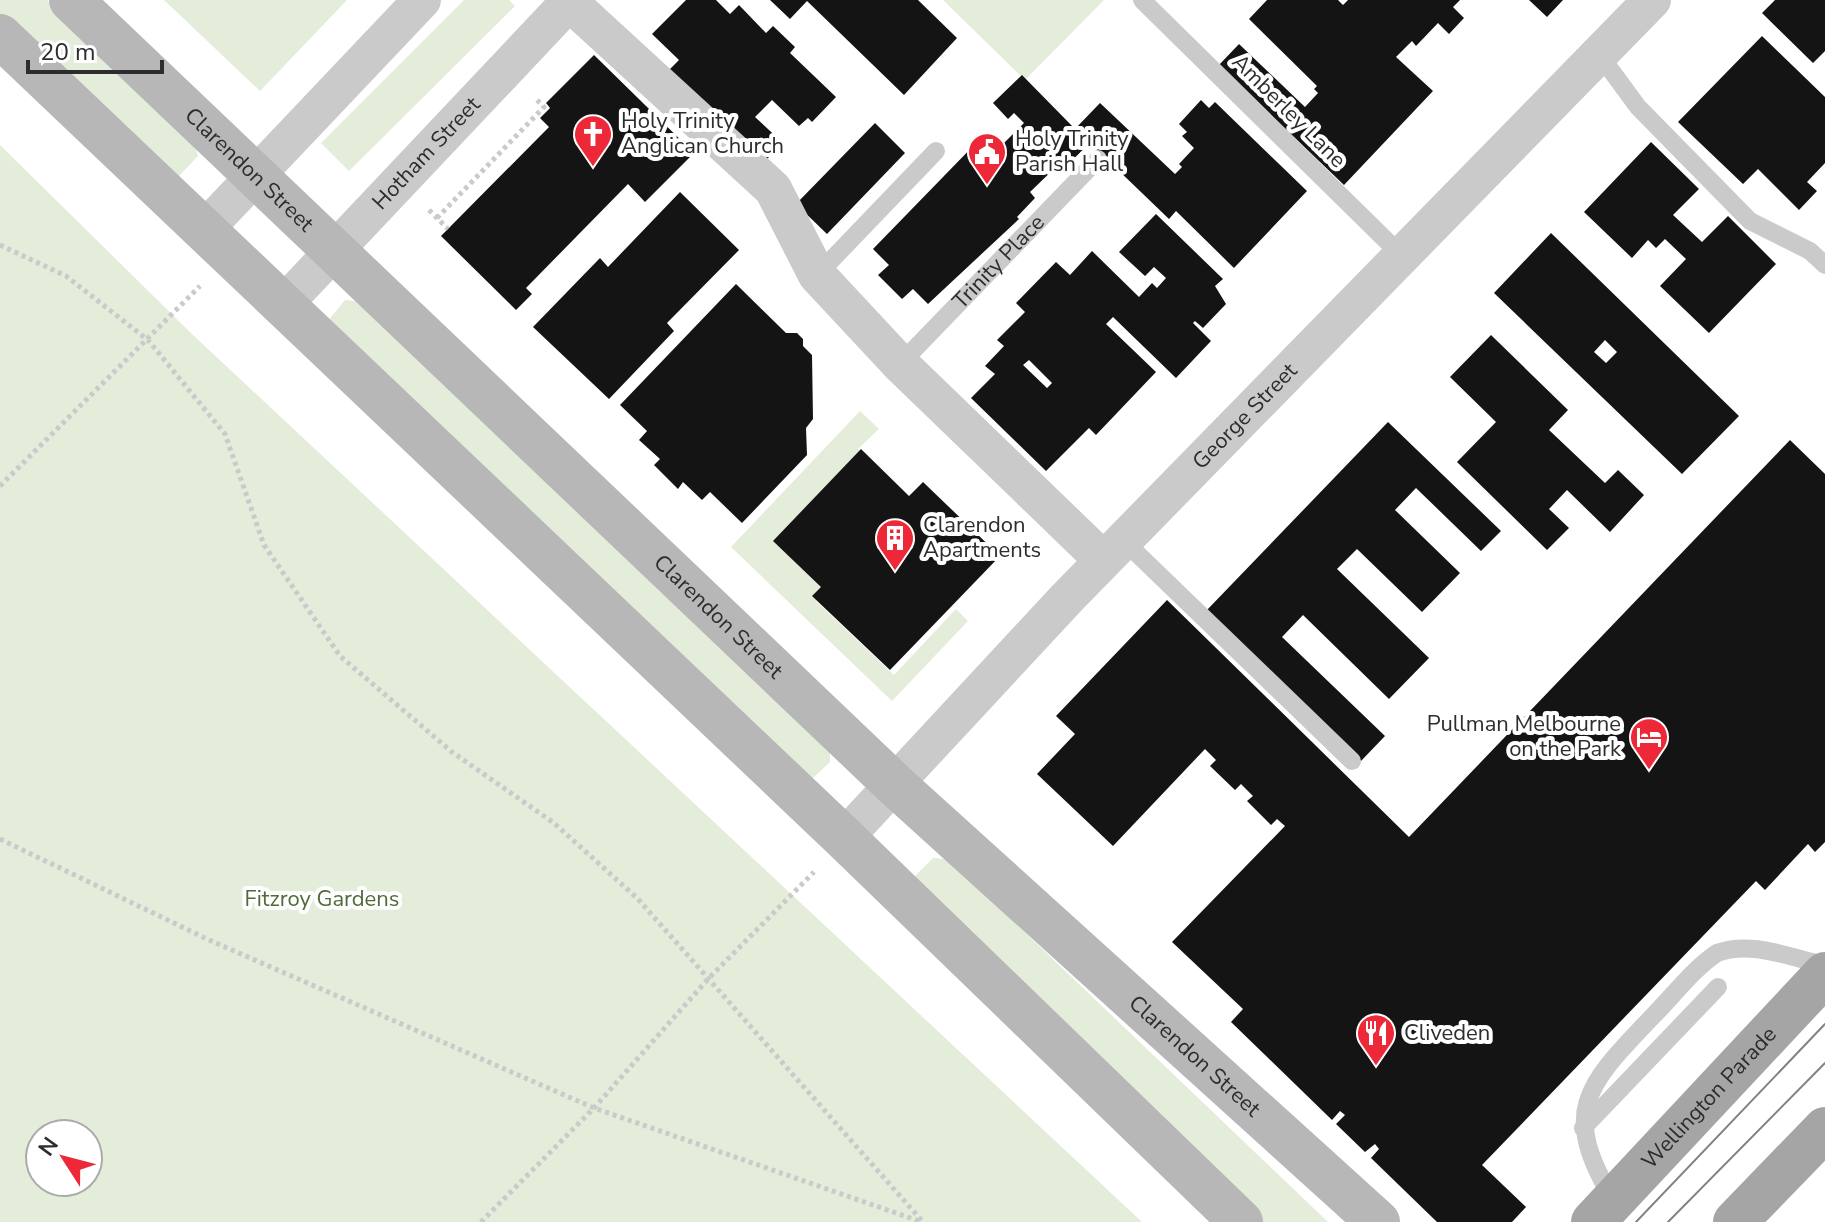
<svg xmlns="http://www.w3.org/2000/svg" width="1825" height="1222" viewBox="0 0 1825 1222" font-family="'Nunito Sans',sans-serif">
<rect width="100%" height="100%" fill="#fff"/>
<!-- green -->
<path fill="#e4ecda" fill-rule="evenodd" d="M0 0H47L193 140 198 156 177 178 0 21Z
M164 0H347L260 91Z
M464 0H509L515 6 349 171 321 143Z
M943 0H1104L1025 80Z
M0 145 193 335 1142 1222H0ZM88 1134V1182H40V1134Z
M345 300 362 302 830 749V762L811 780 327 322Z
M860 411 879 429 858 449 865 456 825 590 816 601 894 675 956 609 968 621 892 701 731 547Z
M933 858 948 859 1328 1222H1258L910 881Z"/>
<!-- building -->
<path fill="#141414" fill-rule="evenodd" d="M686 0H716L730 14 739 5 766 33 773 26 795 47 790 53 836 97 812 122 808 118 799 126 772 100 755 117 783 143 763 163 668 71 679 60 652 34Z
M770 0H918L957 38 904 95 807 1 790 19Z
M1267 0H1338L1343 5 1348 0H1460L1453 7 1464 18 1449 34 1438 23 1416 46 1412 41 1396 57 1433 91 1344 185 1219 65 1239 44 1305 107 1318 93 1314 89 1317 86 1249 19Z
M1529 0H1563L1547 17Z
M1775 0H1825V51L1813 63 1762 13Z
M1762 36 1825 97V163L1807 182 1817 191 1799 210 1758 169 1743 184 1678 122Z
M594 55 694 153 645 202 628 184 526 288 532 294 516 310 441 236 549 127 540 118 550 108 546 103Z
M1022 75 1075 129 1100 103 1175 174 1182 167 1179 164 1194 148 1182 136 1187 132 1179 124 1201 100 1209 108 1215 102 1307 191 1234 268 1176 211 1169 219 1090 143 1063 169 1059 164 1030 192 1035 198 1017 217 1019 219 928 304 913 289 902 299 878 275 889 265 873 249 979 140 992 155 1024 123 1014 113 1008 119 993 103Z
M875 123 905 153 827 234 796 204Z
M1651 142 1699 189 1673 215 1702 242 1728 216 1776 264 1709 333 1660 286 1686 259 1665 239 1656 248 1648 240 1632 258 1584 212Z
M680 192 739 250 667 323 674 331 609 399 533 327 600 258 608 267Z
M1156 214 1223 279 1215 286 1226 304 1203 328 1195 321 1193 323 1211 341 1176 378 1113 317 1106 324 1156 372 1096 435 1089 428 1046 471 971 398 995 374 985 366 1004 346 997 340 1025 312 1016 303 1056 262 1070 275 1092 251 1139 297 1152 283 1157 288 1166 278 1154 267 1145 276 1119 252ZM1029 360 1052 383 1047 388 1023 365Z
M1551 233 1739 416 1682 474 1494 293ZM1605 340 1617 352 1606 363 1594 352Z
M736 284 786 333H797L803 339V346L812 355 813 419 806 428 807 455 742 523 710 492 702 500 683 482 678 489 654 465 660 459 639 440 647 431 620 405Z
M1491 335 1568 410 1549 430 1605 483 1618 470 1644 495 1610 532 1567 490 1549 509 1569 528 1547 550 1457 462 1496 422 1450 377Z
M1388 422 1501 531 1481 551 1416 488 1395 510 1460 573 1422 612 1357 549 1337 569 1429 658 1389 699 1303 615 1282 637 1385 736 1361 761 1206 611Z
M1790 440 1825 474V842L1815 852 1808 844 1765 890 1756 881 1482 1165 1526 1207 1512 1222H1437L1371 1158 1379 1149 1375 1144 1365 1152 1336 1124 1345 1115 1340 1111 1332 1120 1231 1022 1243 1009 1172 942 1285 826 1277 819 1271 825 1247 801 1253 796 1241 784 1235 790 1210 766 1216 760 1205 749 1113 846 1037 774 1075 734 1056 716 1167 600 1409 837Z
M861 449 909 496 923 482 1000 556 890 670 812 596 821 587 773 541Z"/>
<g fill="none" stroke-linecap="round" stroke-linejoin="round">
<!-- path -->
<path stroke="#cacaca" stroke-width="5" stroke-dasharray="4 4" stroke-linecap="butt" d="M429 210 448 229
M437 218 544 107 535 98
M0 245 66 276 148 340 225 434 264 545 340 656 452 752 554 823 638 899 923 1222
M0 486 200 286
M0 839 209 940 594 1108 922 1222
M481 1222 594 1108 708 979 814 872"/>
<!-- lane -->
<g stroke="#cacaca" stroke-width="18">
<path d="M1142 0 1402 256"/>
<path d="M1599 54 1638 107 1750 221 1810 251 1825 265"/>
<path d="M817 275 936 151"/>
<path id="s1" d="M900 364 1098 159"/>
<path d="M1123 540 1352 761"/>
<path d="M1583 1128 1718 987"/>
<path d="M1614 1201C1559 1111 1587 1085 1652 1017 1673 996 1693 969 1717 953 1751 940 1791 958 1825 965"/>
</g>
<!-- street -->
<g stroke="#cacaca" stroke-width="38">
<path d="M567 0 773 189 817 275 900 364 1103 560"/>
<path d="M203 231 422 0"/>
<path id="s2" d="M282 306 571 0"/>
<path id="s3" d="M844 838 1067 598 1652 0"/>
</g>
<!-- secondary -->
<g stroke="#b7b7b7" stroke-width="44">
<path id="s4" d="M71 0 894 784 1378 1222"/>
<path d="M0 36 844 838 1241 1222"/>
</g>
<!-- primary -->
<g stroke="#a5a5a5" stroke-width="44">
<path id="s5" d="M1593 1222 1825 974"/>
<path d="M1735 1222 1825 1129"/>
</g>
<!-- tram -->
<path stroke="#828282" stroke-width="2" d="M1636 1222 1825 1024
M1668 1222 1825 1063"/>
</g>
<!-- icons -->
<defs>
<g id="church-pin" transform="scale(2)"><path d="M0 17L-7.5 6A9.5 9.5 0 1 1 7.5 6Z" fill="#ec2839" stroke="#fff"/><path d="M-1.2-6h2.4v3.5h3.3v2.4h-3.3V6h-2.4V-.1h-3.3v-2.4h3.3Z" fill="#fff"/></g>
<g id="civic-pin" transform="scale(2)"><path d="M0 17L-7.5 6A9.5 9.5 0 1 1 7.5 6Z" fill="#ec2839" stroke="#fff"/><path d="M-.6-6.5H3V-4.5H.6V-3L4-1V1h2V6H-6V1h2V-1L-.6-3ZM-1.2 2.5V6h2.4V2.5Z" fill="#fff"/></g>
<g id="building-pin" transform="scale(2)"><path d="M0 17L-7.5 6A9.5 9.5 0 1 1 7.5 6Z" fill="#ec2839" stroke="#fff"/><path d="M-4-6H4V6H1V3H-1V6H-4ZM-2.5-4.3h1.7v1.8h-1.7ZM.8-4.3h1.7v1.8H.8ZM-2.5-1h1.7V.8h-1.7ZM.8-1h1.7V.8H.8Z" fill="#fff"/></g>
<g id="hotel-pin" transform="scale(2)"><path d="M0 17L-7.5 6A9.5 9.5 0 1 1 7.5 6Z" fill="#ec2839" stroke="#fff"/><path d="M-6-4.5h1.5V1H6V5H4.5V3h-9V5H-6ZM-4 0a1.8 1.8 0 1 1 3.6 0ZM.5 0V-2.5h3Q6-2.5 6 0Z" fill="#fff"/></g>
<g id="restaurant-pin" transform="scale(2)"><path d="M0 17L-7.5 6A9.5 9.5 0 1 1 7.5 6Z" fill="#ec2839" stroke="#fff"/><path d="M-5-6h1v4h1v-4h1v4h1v-4h1v5L-1.5 .5V6h-2V.5L-5-1ZM5-6V6H3V1.5H1.5Q1.5-4 5-6Z" fill="#fff"/></g>
</defs>
<g fill-rule="evenodd">
<use href="#church-pin" x="593" y="134"/>
<use href="#civic-pin" x="987" y="152"/>
<use href="#building-pin" x="895" y="538"/>
<use href="#hotel-pin" x="1649" y="737"/>
<use href="#restaurant-pin" x="1376" y="1033"/>
</g>
<g text-anchor="middle" dominant-baseline="central" stroke-width="8" stroke-linejoin="round" paint-order="stroke">
<!-- street labels -->
<g font-size="22" fill="#2d2d2d" stroke="#fff">
<text transform="translate(1289 111) rotate(45)">Amberley Lane</text>
<text stroke="none"><textPath href="#s2" startOffset="210">Hotham Street</textPath></text>
<text stroke="none"><textPath href="#s4" startOffset="246">Clarendon Street</textPath></text>
<text stroke="none"><textPath href="#s1" startOffset="142">Trinity Place</textPath></text>
<text stroke="none"><textPath href="#s3" startOffset="582">George Street</textPath></text>
<text stroke="none"><textPath href="#s4" startOffset="894">Clarendon Street</textPath></text>
<text stroke="none"><textPath href="#s4" startOffset="1542">Clarendon Street</textPath></text>
<text stroke="none"><textPath href="#s5" startOffset="170">Wellington Parade</textPath></text>
</g>
<!-- poi labels -->
<g font-size="22" fill="#2d2d2d" stroke="#fff" text-anchor="start">
<text x="621" y="121">Holy Trinity<tspan x="621" dy="25">Anglican Church</tspan></text>
<text x="1015" y="139">Holy Trinity<tspan x="1015" dy="25">Parish Hall</tspan></text>
<text x="923" y="525">Clarendon<tspan x="923" dy="25">Apartments</tspan></text>
<text x="1621" y="724" text-anchor="end">Pullman Melbourne<tspan x="1621" dy="25">on the Park</tspan></text>
<text x="1404" y="1033">Cliveden</text>
</g>
<!-- park labels -->
<g font-size="22" fill="#516a39" stroke="#fff">
<text x="322" y="899">Fitzroy Gardens</text>
</g>
</g>
<!-- north arrow -->
<g transform="translate(64 1158) rotate(306)"><circle r="38" fill="#ffffff" stroke="#ababab" stroke-width="2"/>
<path d="M0-6L14 30L0 20L-14 30Z" fill="#ec2839"/>
<text y="-12" font-size="22" font-weight="bold" text-anchor="middle" fill="#2d2d2d">N</text>
</g>
<!-- scale -->
<path d="M28 60v12h134v-12" fill="none" stroke="#2d2d2d" stroke-width="4"/>
<text x="40" y="60" font-size="24" fill="#2d2d2d" stroke="#ffffff" stroke-width="6" paint-order="stroke">20 m</text>
</svg>
